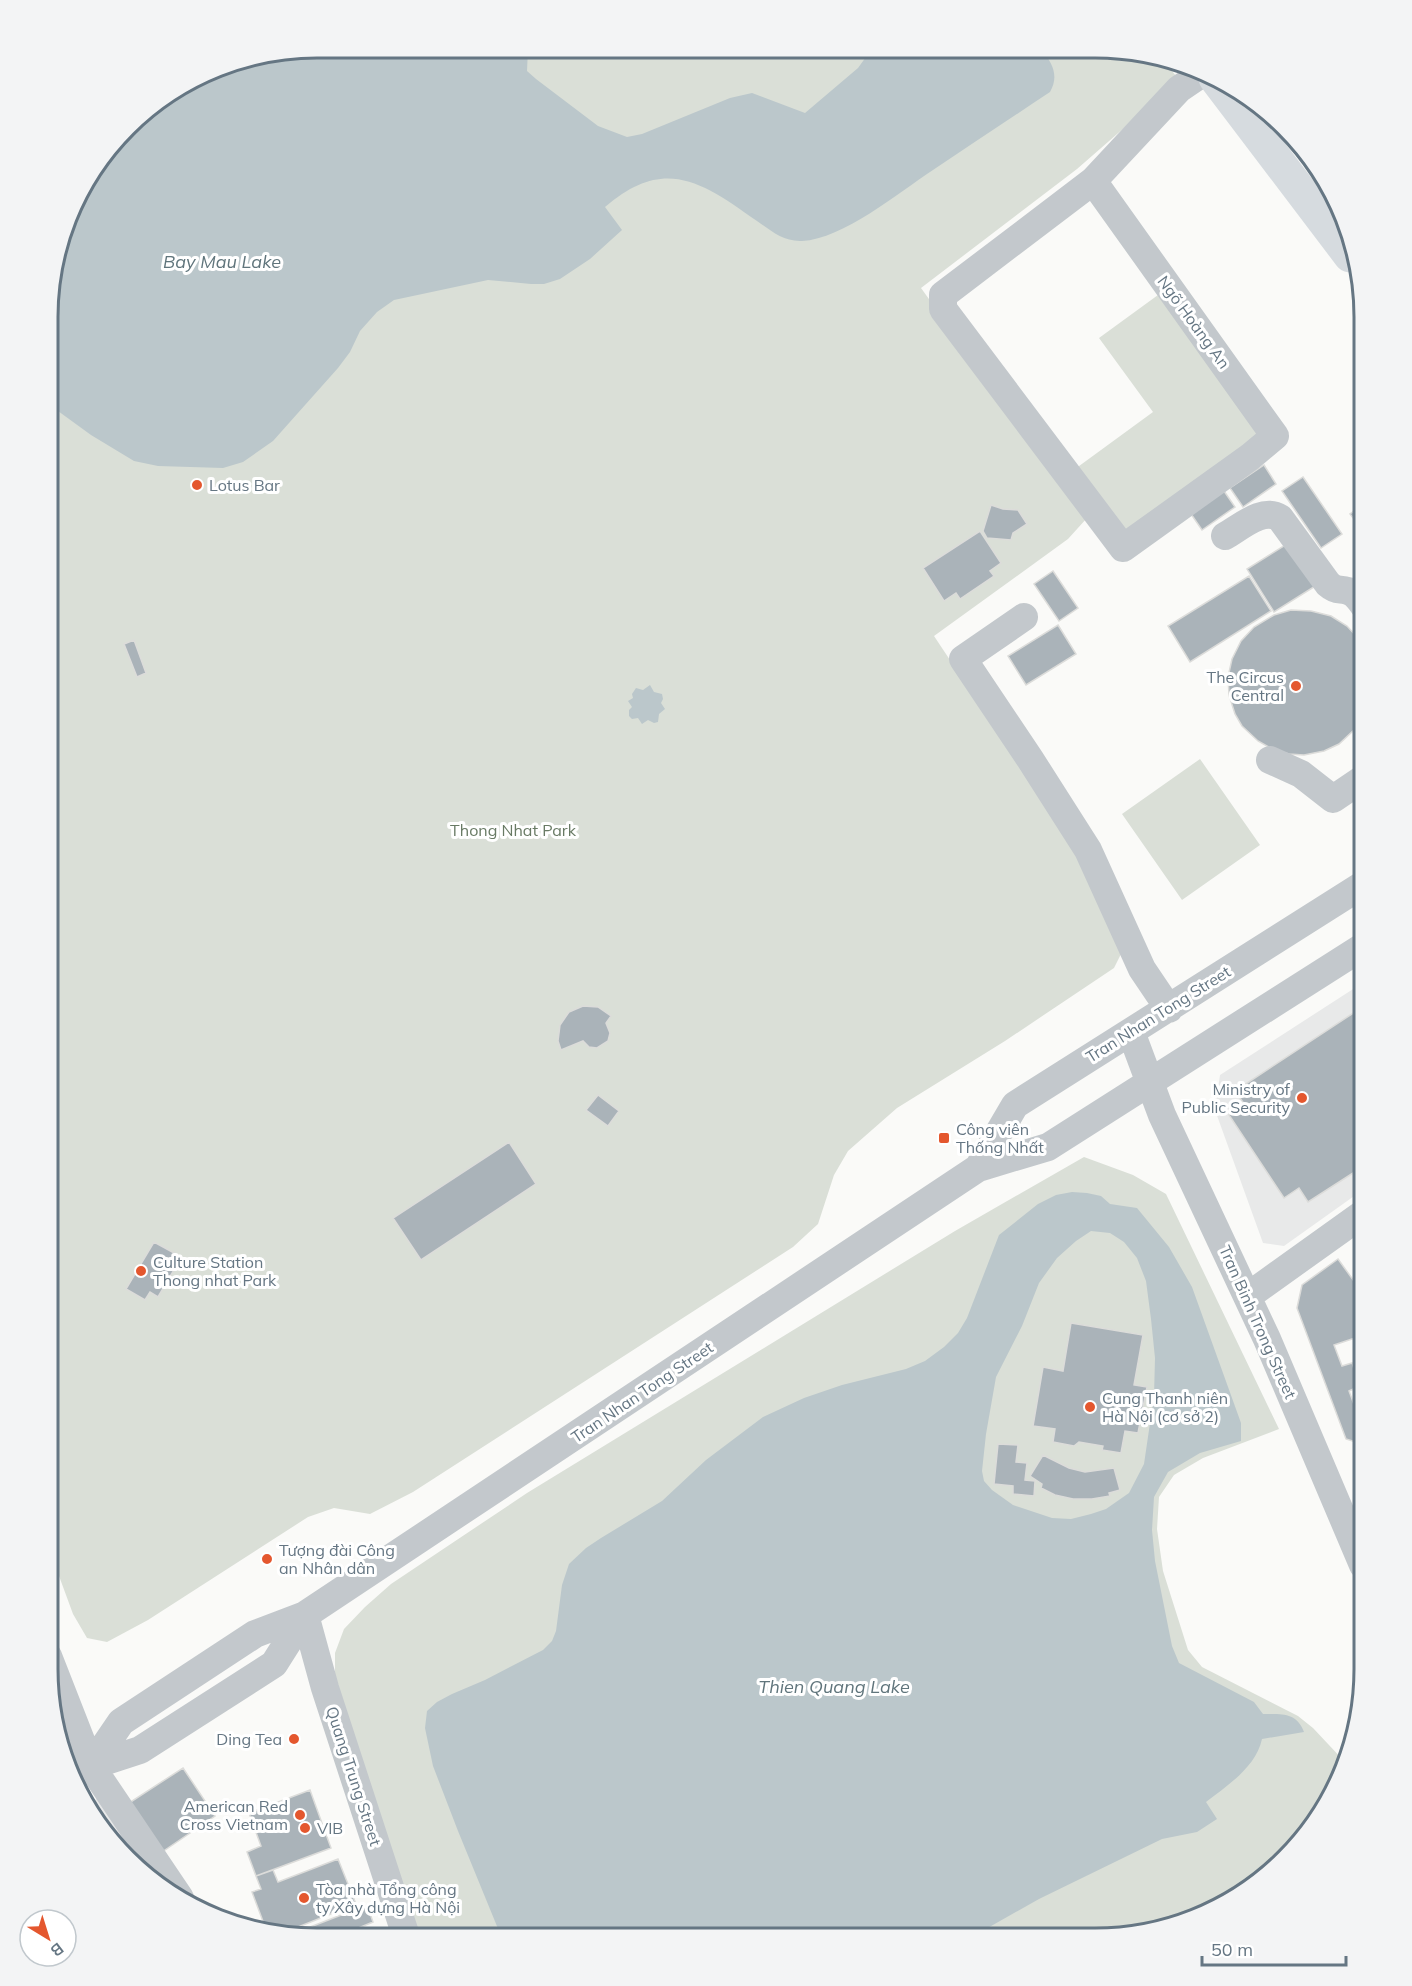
<svg xmlns="http://www.w3.org/2000/svg" width="1412" height="1986" viewBox="0 0 1412 1986" font-family="Mulish,sans-serif">
<rect width="100%" height="100%" fill="#fafaf8"/>
<!-- built -->
<path fill="#e8e9e9" d="M1364 982V1189L1284 1246 1263 1243 1215 1110 1220 1075Z
M104 1794 151 1880 89 1804Z"/>
<!-- green -->
<path fill="#dadfd7" d="M318 48 1130 50 1163 59 1179 80 1077 169 921 288 1087 518 1068 539 934 636 1069 839 1123 950 1114 968 1005 1041 897 1108 848 1151 834 1175 818 1224 793 1247 413 1492 370 1514 334 1508 308 1517 148 1620 107 1642 87 1638 73 1614 48 1546 50 282 84 183 140 115 231 62Z
M1158 295 1261 436 1125 536 1075 469 1153 412 1099 338Z
M1200 759 1260 845 1182 900 1122 814Z
M1084 1157 1133 1175 1166 1194 1279 1429 1203 1458 1174 1475 1159 1497 1157 1529 1163 1571 1188 1650 1202 1667 1298 1716 1313 1728 1344 1761 1348 1758 1318 1819 1272 1871 1259 1880 1176 1919 1095 1938 416 1936 335 1690V1653L344 1629 365 1607 391 1584 527 1493 955 1231Z"/>
<!-- water -->
<path fill="#bbc7cb" fill-rule="evenodd" d="M318 48 528 49 527 71 536 79 598 126 627 137 642 134 730 98 752 93 805 113 858 68 871 50H1042C1053 64 1059 76 1050 92 1011 118 972 144 933 170 898 193 843 239 802 241 784 242 771 231 757 221 701 181 664 156 605 207L622 230 590 259 560 279 544 284H531L488 280 394 300 377 312 360 331 350 352 338 368 273 441 243 462 223 468 158 466 134 461 91 435 58 411 50 403V282L84 183 140 115 231 62Z
M650 685 654 692 662 694 663 699 661 703 665 709 659 714 658 722 654 723 648 720 642 724 638 718 632 719 629 716V710L632 707 628 701 633 698 632 694 636 688 643 690Z
M1072 1192 1087 1193 1101 1196 1110 1204 1137 1208 1169 1247 1192 1287 1241 1423V1441L1200 1453 1168 1472 1154 1497 1152 1530 1155 1561 1172 1646 1179 1663 1254 1702 1263 1714C1281 1714 1297 1712 1304 1732L1262 1739C1256 1767 1228 1785 1206 1802L1217 1819 1197 1832 1162 1839 1039 1899 970 1938 501 1936 458 1831 433 1766 425 1728 427 1711 437 1702 452 1694 485 1680 543 1650 552 1641 556 1631 562 1585 569 1564 586 1548 601 1538 662 1501 706 1460 763 1417 804 1398 842 1385 906 1369 925 1361 944 1347 958 1333 967 1318 999 1235 1038 1204 1056 1195ZM1091 1231 1110 1233 1124 1242 1137 1258 1146 1281 1151 1319 1155 1358 1154 1396 1144 1464 1129 1493 1106 1509 1091 1514 1071 1519 1052 1518 1013 1505 992 1490 984 1481 982 1471 986 1434 996 1377 1022 1326 1039 1283 1057 1258 1076 1241Z"/>
<!-- building -->
<path fill="#aab3b9" stroke="#dcdcda" stroke-width="1.5" d="M1264 465 1276 484 1243 507 1230 488Z
M1303 477 1342 534 1321 548 1282 491Z
M1224 491 1235 507 1202 530 1191 514Z
M1364 504V532L1350 514Z
M991 505 1003 509 1018 510 1027 524 1013 533 1011 540 987 538 983 531Z
M980 531 1001 563 990 571 994 576 960 599 956 593 944 601 923 568Z
M1290 542 1317 585 1274 612 1247 569Z
M1053 571 1078 608 1059 621 1034 584Z
M1249 576 1271 611 1190 662 1168 626Z
M1291 610 1311 611 1331 616 1347 626 1358 638 1364 648V717L1355 729 1339 744 1324 751 1304 755 1289 754 1274 750 1258 741 1242 726 1235 714 1229 695 1228 677 1232 659 1241 641 1254 627 1274 615Z
M1058 625 1076 654 1026 685 1008 656Z
M134 640 146 673 137 677 124 644Z
M583 1006 598 1007 611 1016 606 1023 610 1033 608 1041 597 1048 589 1047 583 1041 561 1050 558 1041 560 1025 569 1012Z
M1364 1006V1166L1308 1202 1299 1188 1284 1198 1229 1115 1245 1105 1235 1091Z
M598 1095 619 1111 608 1126 586 1110Z
M509 1142 536 1184 421 1260 393 1218Z
M154 1242 176 1254 173 1260 178 1263 158 1297 150 1292 145 1300 126 1289Z
M1338 1259 1364 1295V1335L1334 1345 1342 1366 1352 1363 1360 1386 1349 1391 1359 1418 1364 1414 1362 1444 1346 1439 1297 1308 1302 1285Z
M1071 1323 1143 1335 1134 1385 1147 1387 1138 1433 1125 1431 1121 1453 1102 1450 1103 1446 1079 1442 1074 1446 1053 1442 1055 1429 1033 1426 1043 1367 1063 1371Z
M998 1444 1018 1445 1016 1462 1027 1463 1025 1480 1035 1481 1034 1496 1013 1494V1486L994 1484Z
M1043 1455 1069 1468 1085 1472 1114 1468 1120 1490 1109 1493 1110 1496 1092 1499H1073L1055 1495 1041 1488 1042 1484 1030 1476Z
M183 1768 215 1816 162 1852 129 1803Z
M310 1790 331 1848 256 1876 247 1852 261 1846 249 1813Z
M338 1859 356 1904 278 1935 267 1932 252 1892 261 1889 256 1876 273 1870 278 1882Z
M367 1905 373 1922 339 1936H287Z
M367 1929 370 1936H350L353 1935Z"/>
<g fill="none" stroke-linecap="round" stroke-linejoin="round">
<!-- minor -->
<path stroke="#c3c8cc" stroke-width="28" d="M1093 181 943 295V309L1123 548 1250 457 1275 436 1093 181 1179 89 1204 72
M1225 536C1241 527 1263 507 1280 518L1328 584C1337 592 1339 588 1348 591 1355 593 1360 600 1364 606
M1024 617 963 659 1030 759 1088 850 1142 969 1169 1009
M1270 760 1301 774 1333 799 1364 778
M1131 1032 1162 1115 1267 1339 1363 1565
M978 1168 1015 1105 1364 884
M1248 1296 1364 1213
M305 1615 325 1688 406 1936
M48 1656 91 1766 180 1898
M91 1766 121 1722 255 1634 305 1615 978 1168 1048 1147 1364 946
M73 1777 91 1766 140 1750 274 1664 305 1615"/>
<!-- major -->
<path stroke="#d6dbdf" stroke-width="33" d="M1215 78 1350 256"/>
<!-- rail casing -->
<g stroke="#a2aab0" stroke-width="7">
<path id="rail" d="M1319 177 1337 203"/>
</g>
<!-- rail -->
<use href="#rail" stroke="#fff" stroke-width="4.5" stroke-dasharray="14" stroke-linecap="butt"/>
</g>
<!-- markers -->
<g fill="#e4572e" stroke="#fff" stroke-width="2">
<circle cx="197" cy="485" r="6"/>
<circle cx="1296" cy="686" r="6"/>
<circle cx="1302" cy="1098" r="6"/>
<rect x="938" y="1132" width="12" height="12" rx="3"/>
<circle cx="141" cy="1271" r="6"/>
<circle cx="1090" cy="1407" r="6"/>
<circle cx="267" cy="1559" r="6"/>
<circle cx="294" cy="1739" r="6"/>
<circle cx="300" cy="1815" r="6"/>
<circle cx="305" cy="1828" r="6"/>
<circle cx="304" cy="1898" r="6"/>
</g>
<g text-anchor="middle" dominant-baseline="central" stroke-width="6" stroke-linejoin="round" paint-order="stroke">
<!-- street labels -->
<g font-size="16" fill="#657683" stroke="#fff">
<text transform="translate(1194 322) rotate(54)">Ngõ Hoàng An</text>
<text transform="translate(1158 1014) rotate(-32)">Tran Nhan Tong Street</text>
<text transform="translate(1258 1322) rotate(66)">Tran Binh Trong Street</text>
<text transform="translate(642 1392) rotate(-34)">Tran Nhan Tong Street</text>
<text transform="translate(354 1776) rotate(72)">Quang Trung Street</text>
</g>
<!-- poi labels -->
<g font-size="16" fill="#657683" stroke="#fff" text-anchor="start">
<text x="209" y="485">Lotus Bar</text>
<text x="1284" y="677" text-anchor="end">The Circus<tspan x="1284" dy="18">Central</tspan></text>
<text x="1290" y="1089" text-anchor="end">Ministry of<tspan x="1290" dy="18">Public Security</tspan></text>
<text x="956" y="1129">Công viên<tspan x="956" dy="18">Thống Nhất</tspan></text>
<text x="153" y="1262">Culture Station<tspan x="153" dy="18">Thong nhat Park</tspan></text>
<text x="1102" y="1398">Cung Thanh niên<tspan x="1102" dy="18">Hà Nội (cơ sở 2)</tspan></text>
<text x="279" y="1550">Tượng đài Công<tspan x="279" dy="18">an Nhân dân</tspan></text>
<text x="282" y="1739" text-anchor="end">Ding Tea</text>
<text x="288" y="1806" text-anchor="end">American Red<tspan x="288" dy="18">Cross Vietnam</tspan></text>
<text x="317" y="1828">VIB</text>
<text x="316" y="1889">Tòa nhà Tổng công<tspan x="316" dy="18">ty Xây dựng Hà Nội</tspan></text>
</g>
<!-- park labels -->
<g font-size="16" fill="#687a64" stroke="#fff">
<text x="513" y="830">Thong Nhat Park</text>
</g>
<!-- water labels -->
<g font-size="18" font-style="italic" fill="#60757c" stroke="#fff">
<text x="222" y="261">Bay Mau Lake</text>
<text x="834" y="1686">Thien Quang Lake</text>
</g>
</g>
<!-- crop -->
<path d="M0 0H1412V1986H0ZM317 58H1095A259 259 0 0 1 1354 317V1669A259 259 0 0 1 1095 1928H317A259 259 0 0 1 58 1669V317A259 259 0 0 1 317 58Z" fill="#f3f4f5" fill-rule="evenodd"/>
<path fill="none" stroke="#657683" stroke-width="3" d="M317 58H1095A259 259 0 0 1 1354 317V1669A259 259 0 0 1 1095 1928H317A259 259 0 0 1 58 1669V317A259 259 0 0 1 317 58Z"/>
<!-- north arrow -->
<g transform="translate(48 1938) rotate(142)"><circle r="28" fill="#ffffff" stroke="#c1c8cd" stroke-width="1.5"/>
<path d="M0-4.5L10 22L0 15L-10 22Z" fill="#e4572e"/>
<text y="-9" font-size="16" font-weight="bold" text-anchor="middle" fill="#657683">B</text>
</g>
<!-- scale -->
<path d="M1202 1956v9h144v-9" fill="none" stroke="#657683" stroke-width="3"/>
<text x="1211" y="1956" font-size="18" fill="#657683" stroke="#ffffff" stroke-width="4.5" paint-order="stroke">50 m</text>
</svg>
